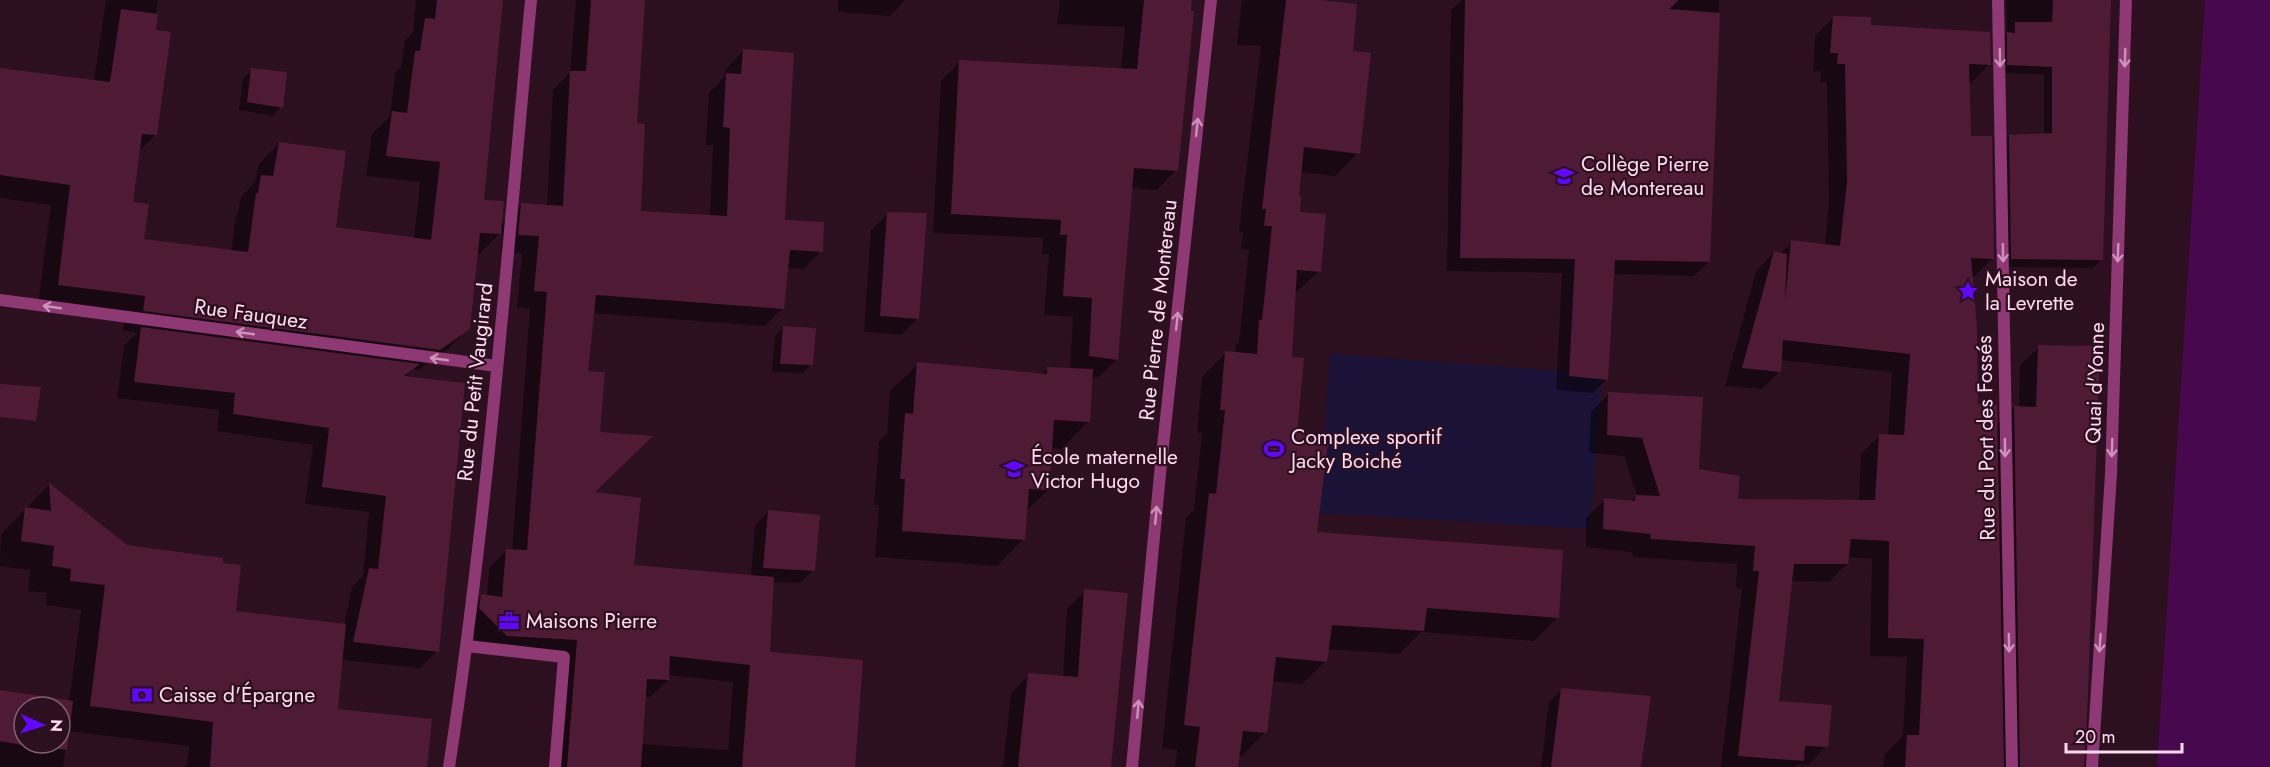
<svg xmlns="http://www.w3.org/2000/svg" width="2270" height="767" viewBox="0 0 2270 767" font-family="Jost,sans-serif">
<rect width="100%" height="100%" fill="#2d1020"/>
<!-- green -->
<path fill="#1b1237" d="M1330 354 1602 374 1590 529 1319 513Z"/>
<!-- water -->
<path fill="#47084e" d="M2205 0H2270V767H2157Z"/>
<!-- shadow -->
<path fill="#0007" fill-rule="evenodd" d="M106 0H158L154 31 156 134 138 152 131 203 142 241 231 252 236 215 238 213 241 197 255 182 259 164 279 143 335 229 414 239 420 182 366 176 372 134 390 116 395 73 401 67 405 40 413 32 416 0H502L483 201 501 225 521 204 547 206 553 90 570 73 576 0H644L635 124 639 212 710 216 713 145H706L709 93 725 76 726 69 743 51 783 221 821 251 804 269 787 268 783 308 765 326 592 313 587 372 593 493 632 566 751 576 755 525 768 512 814 570 800 583 772 582 768 653 854 767H552L561 657 489 653 462 626 464 614 481 596 487 597 489 568 507 550 512 551 530 309 517 308 522 253 501 252 503 230 479 254H477L469 328 448 349 418 370 413 369 405 377 437 651 420 668 342 660 337 710 425 767H187L189 746 68 731 63 767H0V692L69 702 81 610 46 605 47 593 28 591 30 570 0 566 1 534 49 485 126 547 234 613 344 626 352 587 363 576 369 512 305 504 313 445 217 431 219 410 117 398 124 346 137 333 123 331 125 316 38 305 51 205 0 198V69L94 81ZM668 675 733 682 728 750 641 744 645 697H650L668 680ZM24 707H60V743H24Z
M838 0H905L890 16 838 12Z
M1060 0H1190L1176 170 1157 190 1131 188 1117 359 1098 378 1091 377 1088 422 1061 449 1051 448 1048 490 1026 511 1024 539 997 566 875 557 879 505H874L879 442 887 434 890 391 918 364 1041 375 1048 368 1070 370 1073 317 1044 315 1049 254H1042L1043 238 933 233 941 81 960 62 1121 69 1125 27 1057 24Z
M1242 0H1319L1351 53 1358 153 1335 176 1300 172 1298 213 1319 271 1294 294 1291 358 1295 434 1316 533 1558 617 1534 641 1421 632 1399 654 1327 649 1326 661 1302 684 1271 681 1265 732 1242 756H1239L1237 767H1175L1177 750 1162 748 1186 518 1194 510 1202 433H1197L1202 377 1226 353 1235 354 1236 346 1239 342 1249 249H1241L1243 232H1239L1261 46 1237 45Z
M1462 0H1719L1709 262 1694 276 1612 274 1607 379 1593 393 1556 390 1562 273 1447 271 1451 10Z
M2006 0H2109L2101 260 2093 268 2003 267 2001 145 2009 136 2044 135V74L2000 73 1999 42 2007 35Z
M1833 18 1870 27 1989 64 1971 83 1968 82 1969 138 1993 258 1975 276H1971L1977 405 1996 425 2014 407H2019L2020 365 2039 347 2082 767H1883L1885 754 1903 736 1907 657 1870 656 1872 559 1848 557 1847 564 1829 582 1790 581 1777 702 1826 746 1808 765 1798 764 1795 767H1721L1742 589 1736 588 1737 564 1633 557 1632 552 1586 547V518L1605 500 1631 502 1637 496 1624 456 1589 453 1591 412 1609 394 1698 471 1737 501 1859 502 1861 454 1879 436H1888L1892 372 1780 360V371L1762 389 1725 386 1756 271 1774 253 1780 254 1792 242 1825 246 1829 201 1827 82H1820L1821 71H1813L1815 36Z
M252 70 281 107 273 116 239 110 243 78Z
M888 213 918 318 901 335 864 332 871 230Z
M784 327 811 364 803 373 772 372 775 336Z
M1085 591 1110 767H1003L1011 693 1029 675 1063 678 1067 609Z
M1562 690 1639 767H1541L1549 702Z"/>
<!-- building -->
<path fill="#4f1a36" fill-rule="evenodd" d="M437 0H503L484 200 504 201 501 234 480 233 470 329 440 350 143 311 145 296 58 285 70 185 0 175V68L110 82 121 9 158 14 156 30 171 32 157 135 142 134 133 202 149 204 144 239 248 252 256 193H258L261 175 273 176 279 142 346 151 336 227 431 240 440 162 386 156 392 111 407 113 415 51H420L425 18 435 19Z
M591 0H645L637 123 645 124 641 211 727 216 730 128 723 127 726 73 741 74 743 49 794 53 785 220 824 222 823 252 790 250 784 309 596 295 588 371 605 372 600 432 653 436 595 492 641 498 634 565 774 577 770 652 863 660 855 767H742L750 665 670 656 669 680 647 679 641 767H567L577 640 507 636 479 608 481 594 502 597 506 549 527 550 547 292 534 291 539 236 518 235 521 203 563 206 570 71H586Z
M1144 0H1192L1191 11H1194L1178 171 1134 168 1118 360 1089 356 1092 298 1063 296 1067 235H1060L1061 220 951 214 959 60 1137 69Z
M1286 0H1320L1357 4 1353 51 1371 53 1360 154 1304 147 1299 196H1301L1300 212 1326 214 1321 272 1297 270 1292 357 1304 358 1297 433 1320 435 1321 442 1328 443 1317 532 1563 550 1559 618 1427 608 1424 631 1332 625 1327 662 1276 657 1267 733 1243 731 1238 767H1195L1200 727 1184 725 1209 493 1216 494 1225 410H1220L1225 351 1257 354 1259 320H1262L1272 226H1264L1266 209H1262Z
M1465 0H1679L1669 9 1720 13 1710 262 1615 260 1608 380 1569 376 1575 259 1460 258Z
M2053 0H2111L2103 260 2011 259 2009 135 2052 133V67L2007 65V32L2015 33V22H2052Z
M1833 16 1871 17V25L1990 32 1991 65 1969 64 1971 136H1992L1994 259 1971 258 1977 329 1978 404 1997 405 2004 767H1905L1907 735H1919L1924 639 1888 638 1889 541 1851 539 1848 564H1794L1779 701 1832 705 1828 747 1805 746 1804 761 1738 756 1759 571H1753L1755 546 1651 539 1650 534 1603 529 1604 498 1635 501 1636 495 1660 496 1642 438 1607 435 1608 392 1703 397 1699 469 1740 476 1738 499 1875 500 1879 434 1904 435 1910 354 1783 340 1781 372 1742 368 1774 251 1787 254 1785 302 1791 240 1840 246 1847 182 1845 64H1837L1838 53H1830Z
M251 68 287 72 283 108 247 102Z
M887 212 927 213 919 319 880 316Z
M783 326 816 328 813 365 780 364Z
M141 327 420 364 404 376 465 383 439 652 353 642 369 568 378 569 386 496 322 487 329 428 233 414 235 393 134 382Z
M2038 345 2100 346 2088 694 2084 767H2020L2014 406 2036 407Z
M917 362 1047 374V367L1093 369 1090 422 1054 420 1049 490 1029 489 1025 540 902 531 905 479H900L905 413 913 414Z
M0 384 41 387 36 421 0 417Z
M49 483 127 545 223 558V563L241 565 236 611 346 624 338 709 432 719 427 767H210L213 722 90 706 105 585 70 581 71 569 52 566 54 546 21 541 25 507 51 511Z
M768 510 820 515 815 571 763 568Z
M1084 589 1128 593 1111 767H1018L1028 673 1078 677Z
M1561 688 1651 696 1641 767H1551Z
M0 690 73 701 67 750 50 748 49 750 0 741ZM24 707H60V743H24Z"/>
<g fill="none" stroke-linecap="round" stroke-linejoin="round">
<!-- street -->
<path stroke="#8e3874" stroke-width="12" d="M1998 0 2012 767
M0 300 497 366
M467 646 564 657 555 767
M449 767C488 513 507 256 531 0
M1132 767 1160 474 1211 0
M2092 767 2111 474 2126 0"/>
</g>
<!-- one-way arrows -->
<defs><path id="oneway-shaft" d="M-6 0H5M1.5-3L5.5 0L1.5 3" fill="none" stroke-width="1.6" stroke-linecap="round" stroke-linejoin="round" transform="scale(1.5)"/></defs>
<g stroke="#cc92b9">
<use href="#oneway-shaft" transform="translate(2000 58) rotate(89)"/>
<use href="#oneway-shaft" transform="translate(2125 58) rotate(92)"/>
<use href="#oneway-shaft" transform="translate(1197 127) rotate(-84)"/>
<use href="#oneway-shaft" transform="translate(2003 253) rotate(89)"/>
<use href="#oneway-shaft" transform="translate(2118 253) rotate(92)"/>
<use href="#oneway-shaft" transform="translate(52 307) rotate(-172)"/>
<use href="#oneway-shaft" transform="translate(1177 321) rotate(-84)"/>
<use href="#oneway-shaft" transform="translate(245 333) rotate(-172)"/>
<use href="#oneway-shaft" transform="translate(439 359) rotate(-172)"/>
<use href="#oneway-shaft" transform="translate(2005 448) rotate(89)"/>
<use href="#oneway-shaft" transform="translate(2112 448) rotate(92)"/>
<use href="#oneway-shaft" transform="translate(1156 515) rotate(-85)"/>
<use href="#oneway-shaft" transform="translate(2009 643) rotate(89)"/>
<use href="#oneway-shaft" transform="translate(2100 643) rotate(94)"/>
<use href="#oneway-shaft" transform="translate(1138 709) rotate(-85)"/>
</g>
<!-- icons -->
<defs>
<g id="school-bare" transform="scale(1.62)"><path d="M0-5L7-2L0 1L-7-2ZM-4 1L0 2.5L4 1V4Q0 6-4 4Z" fill="#6207ff" stroke="#2d1020" stroke-width="2.5" paint-order="stroke"/></g>
<g id="sight-bare" transform="scale(1.62)"><path d="M0-6L1.8-2.2L6-1.7L2.9 1.2L3.7 5.4L0 3.3L-3.7 5.4L-2.9 1.2L-6-1.7L-1.8-2.2Z" fill="#6207ff" stroke="#2d1020" stroke-width="2.5" paint-order="stroke"/></g>
<g id="stadium-bare" transform="scale(1.62)"><path d="M0-5a6.5 5 0 1 0 0 10a6.5 5 0 1 0 0-10ZM-3.5-1.8h7v3.6h-7Z" fill="#6207ff" stroke="#2d1020" stroke-width="2.5" paint-order="stroke"/></g>
<g id="office-bare" transform="scale(1.62)"><path d="M-6-3h4V-5.5h4V-3h4V5H-6ZM-1-4.5V-3h2v-1.5ZM-6 0V1H6V0Z" fill="#6207ff" stroke="#2d1020" stroke-width="2.5" paint-order="stroke"/></g>
<g id="bank-bare" transform="scale(1.62)"><path d="M-6-4H6V4H-6ZM0-2.3a2.3 2.3 0 1 0 0 4.6a2.3 2.3 0 1 0 0-4.6Z" fill="#6207ff" stroke="#2d1020" stroke-width="2.5" paint-order="stroke"/></g>
</defs>
<g fill-rule="evenodd">
<use href="#school-bare" x="1564" y="176"/>
<use href="#sight-bare" x="1968" y="291"/>
<use href="#stadium-bare" x="1274" y="449"/>
<use href="#school-bare" x="1014" y="469"/>
<use href="#office-bare" x="509" y="621"/>
<use href="#bank-bare" x="142" y="695"/>
</g>
<g text-anchor="middle" dominant-baseline="central" stroke-width="4.5" stroke-linejoin="round" paint-order="stroke">
<!-- poi labels -->
<g font-size="21" fill="#ffdbf1" stroke="#2d1020" text-anchor="start">
<text x="1581" y="164">Collège Pierre<tspan x="1581" dy="24">de Montereau</tspan></text>
<text x="1985" y="279">Maison de<tspan x="1985" dy="24">la Levrette</tspan></text>
<text x="1291" y="437">Complexe sportif<tspan x="1291" dy="24">Jacky Boiché</tspan></text>
<text x="1031" y="457">École maternelle<tspan x="1031" dy="24">Victor Hugo</tspan></text>
<text x="526" y="621">Maisons Pierre</text>
<text x="159" y="695">Caisse d'Épargne</text>
</g>
<!-- street labels -->
<g font-size="21" fill="#ffdbf1" stroke="#2d1020">
<text transform="translate(1158 310) rotate(-84)">Rue Pierre de Montereau</text>
<text transform="translate(251 314) rotate(8)">Rue Fauquez</text>
<text transform="translate(475 382) rotate(-84)">Rue du Petit Vaugirard</text>
<text transform="translate(2095 383) rotate(-88)">Quai d'Yonne</text>
<text transform="translate(1986 438) rotate(-91)">Rue du Port des Fossés</text>
</g>
</g>
<!-- north arrow -->
<g transform="translate(42 725) rotate(93)"><circle r="28" fill="#2d1020" stroke="#816174" stroke-width="1.5"/>
<path d="M0-4.5L10 22L0 15L-10 22Z" fill="#6207ff"/>
<text y="-9" font-size="16" font-weight="bold" text-anchor="middle" fill="#ffdbf1">N</text>
</g>
<!-- scale -->
<path d="M2066 743v9h116v-9" fill="none" stroke="#ffdbf1" stroke-width="3"/>
<text x="2075" y="743" font-size="18" fill="#ffdbf1" stroke="#2d1020" stroke-width="4.5" paint-order="stroke">20 m</text>
</svg>
